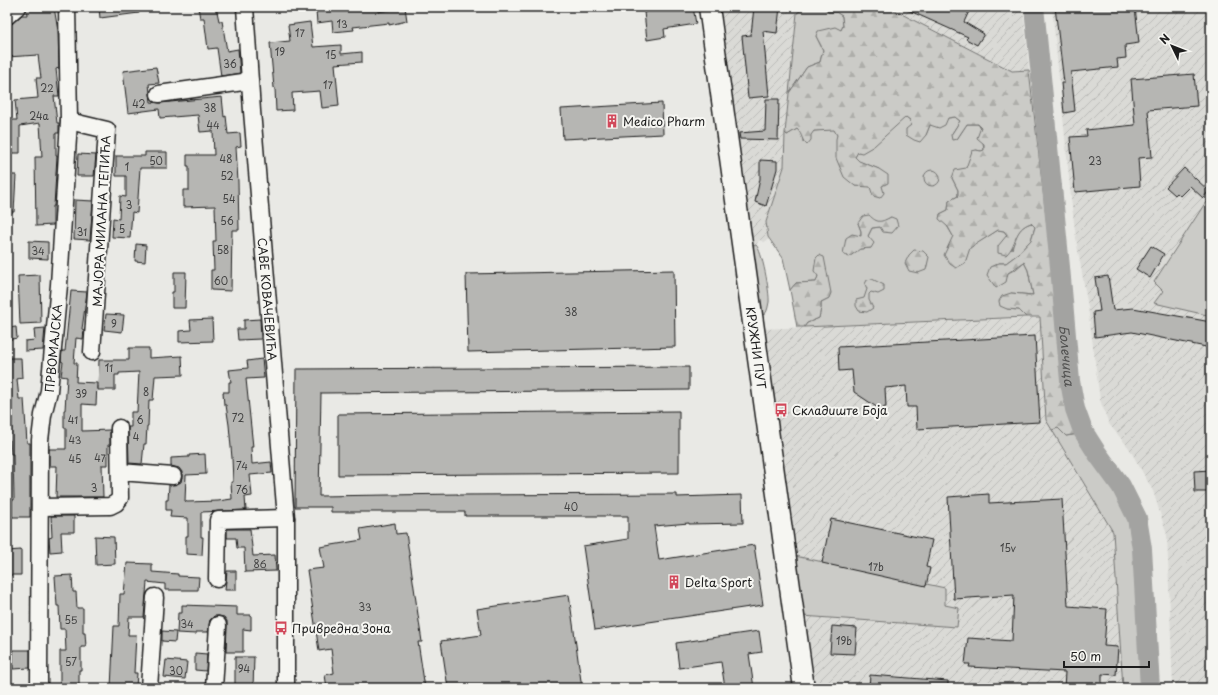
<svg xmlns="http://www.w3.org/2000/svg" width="1218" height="695" viewBox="0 0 1218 695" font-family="'Playpen Sans',sans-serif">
<defs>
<pattern id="industrial-furrows" width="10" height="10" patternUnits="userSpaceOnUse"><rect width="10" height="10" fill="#dadad6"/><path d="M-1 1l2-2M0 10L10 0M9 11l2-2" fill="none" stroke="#babab7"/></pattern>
<pattern id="forest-firs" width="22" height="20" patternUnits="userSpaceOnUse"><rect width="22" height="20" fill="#cbcbc7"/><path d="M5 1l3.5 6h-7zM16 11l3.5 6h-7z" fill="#aeaeaa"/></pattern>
</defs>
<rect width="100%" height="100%" fill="#e9e9e5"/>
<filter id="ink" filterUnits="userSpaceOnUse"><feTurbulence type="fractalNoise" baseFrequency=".025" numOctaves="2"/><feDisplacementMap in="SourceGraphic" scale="8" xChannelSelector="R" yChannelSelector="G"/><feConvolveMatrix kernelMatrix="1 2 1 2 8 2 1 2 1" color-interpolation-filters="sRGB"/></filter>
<g filter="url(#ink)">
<!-- industrial -->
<path fill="url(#industrial-furrows)" d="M719 7H806L797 13 785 133 784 167 766 222 767 236 770 239 764 242 759 240 756 245 752 247Z
M888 7H1023L1029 70 1012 71Z
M1052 7H1211V96L1209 137 1211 139V194L1154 281 1163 291 1154 303 1211 316V688H1173L1167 535 1153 491 1129 448 1109 424 1100 400 1088 307 1077 245 1072 207Z
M1040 317 1046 420 1113 532 1125 688H813L802 616 957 627 959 608 945 605V588L795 556 763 329Z"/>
<!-- green -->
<path fill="#cbcbc7" stroke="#747472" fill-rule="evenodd" d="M806 7H823L828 12H836L842 16 843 26 841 30 816 36 823 50 820 62 807 67 789 93 797 13Z
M906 117 910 120 911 125 926 135 930 125 948 118 955 117 960 121 951 135 957 139 967 124H977L981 127 984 150 981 151 976 150 966 168 952 178 958 190V196L949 201 948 210 940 214 953 236 965 263 969 248 998 230 1004 231 1007 235 1012 250C1015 237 1018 227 1031 223L1035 227 1031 240 1018 254 1006 263H999L1008 273 1016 269 1024 262 1028 270 1033 295 1011 293 1007 309 1019 310 1026 317 804 327 807 323 819 318 821 308V302L829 298 818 276 816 282 796 283 790 290 783 258 768 237 766 222 784 167 785 133 787 135 797 129 802 134 803 142 814 131 834 129 837 135 855 186 882 185 879 169 858 161 855 157 858 152ZM891 217 880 227 872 228 868 236 871 248 860 249 861 231 858 223 874 221 882 222Z
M1211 194V316L1154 303 1163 291 1154 282Z
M756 245C762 250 770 293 769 302 768 306 768 310 765 314L761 315 752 247Z
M1058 428 1066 436 1078 434 1125 504 1131 523 1137 550 1144 688H1123L1113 532 1052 430Z
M795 556 945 588V605L959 608 957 627 802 616Z"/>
<!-- forest -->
<path fill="url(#forest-firs)" stroke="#747472" d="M823 7H888L1012 71 1029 70 1065 381 1069 408 1078 434 1066 436 1058 428 1052 430 1046 420 1040 317H1026L1019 310 1007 309 1000 306 999 301 1002 296 1011 293 1033 295 1028 270 1024 262 1008 273 1006 282 996 288 987 275 990 267 999 263H1006L1018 254 1031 240 1035 227 1031 223C1013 229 1018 244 1006 255L998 253V246L1007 235 1004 231 998 230 970 248 965 263 956 268 950 264 944 255 953 236 948 227 939 219 940 214 948 210 949 201 958 196V190L952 178 955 170 966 168 972 151 976 150 981 151 984 150V144L977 138 981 127 978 124H967L957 139 952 140 951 135 960 121 955 117 948 118 945 125 939 128 930 125 926 135 920 142 914 140 906 135V129L911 125 910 120 906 117 874 146 862 153 858 152 855 157 859 161 879 169 888 175V183L882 186 884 193 880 198 873 196 870 187 855 186 844 177 836 158V139L837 135 834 130 814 131 811 135V140L807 145C801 140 803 135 797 129L787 135 785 133 789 93 807 67 820 62 823 50 816 36 818 31 835 27 841 30 843 26 842 16 836 12H828Z
M924 178a8 8 0 1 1 16 0a8 8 0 1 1-16 0Z
M869 215C878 224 881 222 891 217L896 219 898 226 892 233 883 232 880 227 872 228 868 236 874 243 871 248 860 249 849 257 843 254 846 238 852 234 861 236V231L858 223 863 216Z
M914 250 923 251 929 257 926 270 918 273 909 271 905 263 909 255Z
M819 255 824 257 831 293 829 298 821 302V308L819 318 807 323 804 327H797L790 290 796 283 816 282 818 276 814 271 816 258Z
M872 279 884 285V291L878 294 871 292 869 294V300L873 308 867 312 859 311 856 306V300L864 298 867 289 865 284 867 280Z"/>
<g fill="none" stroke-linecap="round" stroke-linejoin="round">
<!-- river -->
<path stroke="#a3a3a1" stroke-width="20" id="s1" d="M1034 7 1060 267 1070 381 1075 409 1083 431 1097 453 1121 486 1137 518 1142 549 1150 688"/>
</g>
<!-- building -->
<path fill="#b6b6b3" stroke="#1c1c1c" d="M26 7H54L58 31 59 68 56 69 59 96H54L57 123H59V133H56V156H57L54 206H53V225L36 226 35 157H42L40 123 20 126V153H11V136H7V120H17L15 100 38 98 36 78H41L38 55 7 57V26L13 23 22 15H27Z
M109 7H139V13L100 18 99 8Z
M198 7H216L219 21H222L227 51 238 49 240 73 221 76 217 48 208 49 204 18H200Z
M348 7H377L378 12 405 7 407 21 389 25V23L353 27 354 30 333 32 332 21 317 23 316 10Z
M672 7H693L696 24 664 29 665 37 647 40 644 12 673 8Z
M754 7H780L777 33 763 31 769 96 748 98 742 36 751 35Z
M901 7H971L964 22 984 34 977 45 966 39 968 37Z
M1055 7H1135L1139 43 1125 45 1126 58 1117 59 1118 67 1071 72 1075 111 1064 113 1061 83H1064Z
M310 22 313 47 341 45V54L362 52V62L335 64 339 106 322 108 320 91 292 93 293 110 276 111 275 88H274L270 43 290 41 288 25Z
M156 67 159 83 149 84 151 102 160 103 222 97 224 117 226 116 228 134 240 133 241 146 236 147 238 182 239 230H232L231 291 211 290V270H214L213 241H216L215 206 183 207V190H189V166H187V155H214L213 131 200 132 198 115 160 118 159 109 128 113 123 71Z
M1194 74 1197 106 1148 110 1152 157 1138 158 1140 186 1075 192 1070 137 1087 136 1086 130 1135 125 1131 79Z
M766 99H779L778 140 740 139 739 133 765 131Z
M662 103 663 134 563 139 561 109Z
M145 152H167V168H140L137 213 132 212 130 238 112 237 113 218 119 219 120 196 126 197V176H116V156H145Z
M78 154 96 155 94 176H77Z
M760 160 777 161V169L766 206 755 202 760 179Z
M1184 168 1209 191 1203 198 1190 186 1180 196 1177 193 1175 195 1166 187Z
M7 175H16L14 212H7Z
M75 200 93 201 90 240 74 239Z
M29 241 48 242V259L29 258Z
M136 244 146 245 145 262 135 261Z
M1151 246 1164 254 1150 278 1136 269Z
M674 270 675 347 468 352 466 274Z
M174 272H186L185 308H172V292H174Z
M40 275 41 323 20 324 18 276Z
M1108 276 1113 310 1133 308 1211 322V348L1132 332 1095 337 1093 312 1100 311 1095 278Z
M71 291 87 292 82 329 84 330 83 339 76 338 74 363H77L76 382 97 383 96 405 82 404V431L110 430V445H108V465H102L103 497H56L57 466H49V449H66V428H64V410H65L67 377 61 376 63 362 61 361 62 351H65Z
M106 314 124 315 122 332 104 330Z
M212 319 213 341 179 342V331L191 330 190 320Z
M260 319 261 339 238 340 237 329H244V320Z
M16 327 17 338 7 340V328Z
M45 328 43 350 25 351V341L35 340 34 329Z
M1035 336 1040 422 917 429 916 407H907L906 386 885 388 886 407 878 408 854 392 852 370 839 371 838 347Z
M129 348H149V358L182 356 183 375 155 376 153 400H149L148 426H147L146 444H144L142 464 129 463 128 427H131V412H137L139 372 119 373V375H115V390H98L99 360H129Z
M7 358H21L22 378 17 379 19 399H24L27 443H30V517H12V500H14L13 454H11L10 440H7Z
M262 359 264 378 246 379 253 447H251L252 464 271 462 272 473 250 475 252 496 245 497 246 510 201 512V537H203L202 555 186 554V536H188V518L170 517 171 510H166V500H168L169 485 177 484 181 482 182 477V472L179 468 171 466V458L189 457V455L205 454 206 474 186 475 185 501 187 502 218 501 232 499 231 482H233L232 458 229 425 226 405H224L223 392H229V382H231L229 370 248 368 247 361Z
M689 367V390L321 393 319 496 458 494V495L677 494V497L742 495 743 523 689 524V523L654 526 659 560 754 545 763 605 595 630 583 546 628 539V516H465V512H331V507H295L296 369Z
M679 411V473L338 475V414Z
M1211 470V492H1195L1194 471Z
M989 494V503L1062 499 1068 606 1107 609 1104 646 1118 647 1116 675 1102 674V688H1064L1065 672 969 667 970 664H965L968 638 1012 641 1014 595 954 599 948 497Z
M51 516H74V532H61L62 551 50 552 49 538 52 537Z
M831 519 932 540 926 567 930 568 926 586 822 563Z
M395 523 396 534 406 533 422 642H418L425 688H327L325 675 334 673 331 649 319 651 307 570 324 568 320 547 362 540 360 529Z
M227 529H250L253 556 275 555 276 571 245 572 244 548H237L236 538H227Z
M95 536 114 537 115 564 96 565Z
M21 550V575H7V551Z
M127 563 152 564V572L178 574V576L199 577 198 590H165V584L147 582 144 617H129L128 635H136L134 673H137L136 688H111L114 626H119L120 594H124Z
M227 571H236V590H225Z
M72 575 73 592H76L77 608H83V633H85L86 647H81V670H79V688H60V651H66L65 629H60L59 606H57L55 576Z
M569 595 582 688H448L441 641 481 635 477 609Z
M182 605 237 607V615H251V630L243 629V652H226L227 625V621L224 617 219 616H214L210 620 208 632H196V634L177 633 178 613H182Z
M832 626 857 628 855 654 830 653Z
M162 631 176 632 175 642 162 641Z
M759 631 762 652 749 654 754 688H725L721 662 679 668 676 643Z
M13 650H30V668L13 669Z
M195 653 207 654 206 671 195 670Z
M235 657H254L253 688H235Z
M166 660 187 662 185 679 164 677Z
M870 675 948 681V688H869Z"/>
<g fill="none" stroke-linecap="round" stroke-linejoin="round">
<!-- minor casing -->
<g stroke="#1c1c1c" stroke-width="19">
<g id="minor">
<path id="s2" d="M245 7 252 111 286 518V688"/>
<path d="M7 16 17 7"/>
<path d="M159 94 250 81"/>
<path d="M69 121 107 130 92 352"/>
<path d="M120 472 173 476"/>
<path d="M40 507 110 506 116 503 120 498 119 428"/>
<path d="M217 579 218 520 286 518"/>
<path id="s3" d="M39 688 40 440 43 415 49 391 59 285 69 121 67 7"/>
<path d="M149 688 155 597"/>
<path d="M214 688 218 625"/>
</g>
</g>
<!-- major casing -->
<g stroke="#1c1c1c" stroke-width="23">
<g id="major">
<path id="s4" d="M709 7 804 688"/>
</g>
</g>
<!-- minor -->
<use href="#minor" stroke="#f6f6f2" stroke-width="16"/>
<!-- major -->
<use href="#major" stroke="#f6f6f2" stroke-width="20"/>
</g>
</g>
<!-- icons -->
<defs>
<g id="building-bare" transform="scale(1.08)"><path d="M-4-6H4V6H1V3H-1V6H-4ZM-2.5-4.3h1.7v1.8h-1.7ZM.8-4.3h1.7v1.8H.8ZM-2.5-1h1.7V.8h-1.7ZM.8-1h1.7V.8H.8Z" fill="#d1495b" stroke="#f6f6f2" stroke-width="2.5" paint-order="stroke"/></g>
<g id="bus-bare" transform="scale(1.08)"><path d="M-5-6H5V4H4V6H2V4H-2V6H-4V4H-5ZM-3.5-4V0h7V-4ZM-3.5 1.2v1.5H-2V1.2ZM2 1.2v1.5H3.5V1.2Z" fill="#d1495b" stroke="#f6f6f2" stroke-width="2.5" paint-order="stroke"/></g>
</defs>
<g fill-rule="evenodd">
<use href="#building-bare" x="612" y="121"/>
<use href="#bus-bare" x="781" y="410"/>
<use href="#building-bare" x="674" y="582"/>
<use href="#bus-bare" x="281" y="628"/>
</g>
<g text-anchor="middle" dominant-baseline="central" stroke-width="4" stroke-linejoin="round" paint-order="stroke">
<!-- number labels -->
<g font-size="10" fill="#424242">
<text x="342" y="23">13</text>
<text x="300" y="32">17</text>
<text x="280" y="51">19</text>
<text x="331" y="54">15</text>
<text x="230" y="63">36</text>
<text x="328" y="84">17</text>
<text x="47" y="87">22</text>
<text x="139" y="103">42</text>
<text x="210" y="107">38</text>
<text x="39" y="115">24a</text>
<text x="213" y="124">44</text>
<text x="226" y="158">48</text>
<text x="156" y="160">50</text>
<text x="1095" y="160">23</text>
<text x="127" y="166">1</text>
<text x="227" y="175">52</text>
<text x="229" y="198">54</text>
<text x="129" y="204">3</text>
<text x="227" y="220">56</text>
<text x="122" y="228">5</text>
<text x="82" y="231">31</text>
<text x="223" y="249">58</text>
<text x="38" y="250">34</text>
<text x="221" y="280">60</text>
<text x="571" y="311">38</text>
<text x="114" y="323">9</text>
<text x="109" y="367">11</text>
<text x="146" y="391">8</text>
<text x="81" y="393">39</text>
<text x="238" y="417">72</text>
<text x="73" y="419">41</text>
<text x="140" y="419">6</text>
<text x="136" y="436">4</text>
<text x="75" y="439">43</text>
<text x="100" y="457">47</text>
<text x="75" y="458">45</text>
<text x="242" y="465">74</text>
<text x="94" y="487">3</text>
<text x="242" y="489">76</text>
<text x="571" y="506">40</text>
<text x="1008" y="547">15v</text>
<text x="260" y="563">86</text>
<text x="876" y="566">17b</text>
<text x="365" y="606">33</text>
<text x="71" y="619">55</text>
<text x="187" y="623">34</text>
<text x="844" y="640">19b</text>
<text x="71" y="661">57</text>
<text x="244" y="668">94</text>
<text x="176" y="670">30</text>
</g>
<!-- poi labels -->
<g font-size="12" fill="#1c1c1c" stroke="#f6f6f2" text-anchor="start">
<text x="623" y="121">Medico Pharm</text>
<text x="792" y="410">Складиште Боја</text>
<text x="685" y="582">Delta Sport</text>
<text x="292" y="628">Привредна Зона</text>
</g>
<!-- street labels -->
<g font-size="12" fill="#1c1c1c" stroke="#f6f6f2">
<text transform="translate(101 221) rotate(-87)">МАЈОРА МИЛАНА ТЕПИЋА</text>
<text stroke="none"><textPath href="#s2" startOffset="293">САВЕ КОВАЧЕВИЋА</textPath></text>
<text stroke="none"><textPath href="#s4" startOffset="344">КРУЖНИ ПУТ</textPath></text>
<text stroke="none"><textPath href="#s3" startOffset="341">ПРВОМАЈСКА</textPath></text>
</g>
<!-- water labels -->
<g font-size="13" font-style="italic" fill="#525251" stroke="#f6f6f2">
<text stroke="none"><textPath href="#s1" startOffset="350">Болечица</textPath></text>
</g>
</g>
<!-- margin -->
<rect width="1218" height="695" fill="none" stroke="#f6f6f2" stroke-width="24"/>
<rect x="12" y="12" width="1194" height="671" fill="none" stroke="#1c1c1c" stroke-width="1.5" filter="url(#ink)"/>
<!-- north arrow -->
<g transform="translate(1172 46) rotate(313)" stroke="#f6f6f2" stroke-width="3" paint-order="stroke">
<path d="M0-3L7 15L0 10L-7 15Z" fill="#1c1c1c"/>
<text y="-6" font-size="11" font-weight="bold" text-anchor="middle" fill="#1c1c1c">N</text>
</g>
<!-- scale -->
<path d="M1064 661v6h85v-6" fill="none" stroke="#1c1c1c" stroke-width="2"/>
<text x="1070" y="661" font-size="12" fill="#1c1c1c" stroke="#f6f6f2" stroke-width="3" paint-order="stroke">50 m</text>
</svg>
